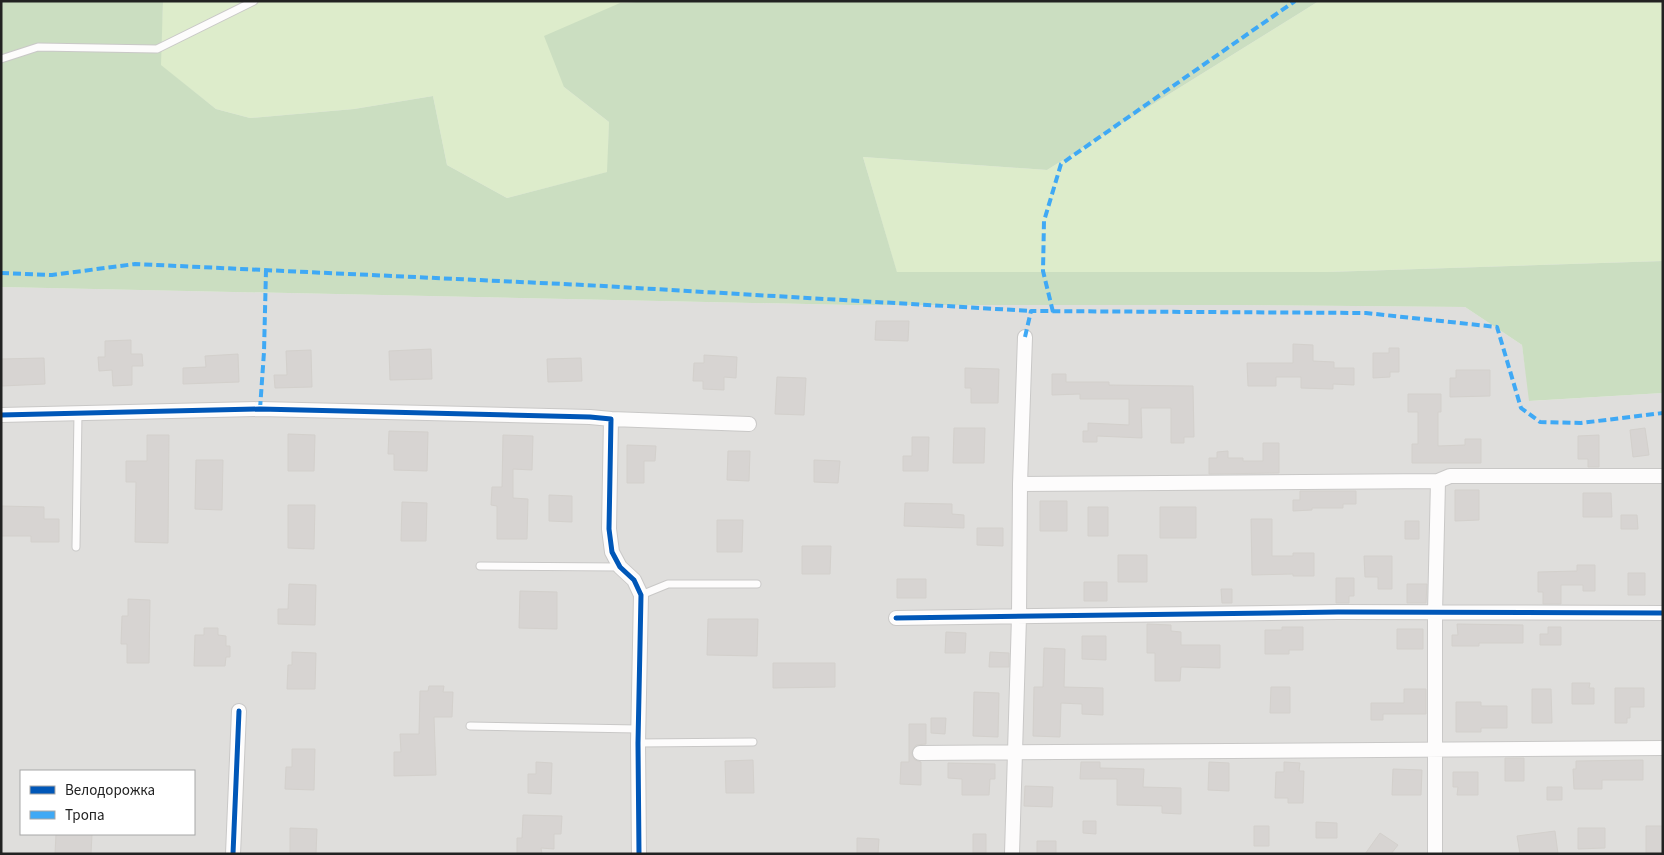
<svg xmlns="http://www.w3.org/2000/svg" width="1664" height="855" viewBox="0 0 1664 855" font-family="'Source Sans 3',sans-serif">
<rect width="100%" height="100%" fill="#f0eeeb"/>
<!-- residential -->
<path fill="#dfdedc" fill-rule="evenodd" d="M1 287 851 305H1242L1465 307 1522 345 1530 401 1663 393V854H1ZM21 771H194V834H21Z"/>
<!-- grass -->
<path fill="#ddeccb" d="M163 1H652L620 3 564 87 609 122 608 172 507 198 447 165 433 96 354 109 250 118 216 109 160 65Z
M1319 1H1663V261L1327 272 897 273 863 157 1047 170Z"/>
<!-- forest -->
<path fill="#cbdec1" d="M1 1H163L161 65 216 109 250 118 354 109 433 96 447 165 507 198 607 172 609 122 564 87 544 36 620 3 652 1H1319L1047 170 863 157 897 272H1327L1663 261V393L1529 401 1522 345 1465 307 1242 305H851L1 287Z"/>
<!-- building -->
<path fill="#d7d4d2" stroke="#d3d0cc" d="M876 321H909L908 341 875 340Z
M131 340V354H142L143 366H132V385L113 386 112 370 99 371 98 357H105V341Z
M1293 344 1313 345V361L1334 362V368H1354V385L1333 384V389L1301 388V377H1276V386H1248L1247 363H1293Z
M1389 348H1399V372H1390V377L1373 378V353H1389Z
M431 349 432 379 390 380 389 351Z
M311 350 312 387 275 388 274 375H287L286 351Z
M238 354 239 382 183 384V368L206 367 205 356Z
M704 355 737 357 736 378 724 377V390L703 389V381H693L694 363H704Z
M44 358 45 384 2 386 1 359Z
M581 358 582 381 548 382 547 359Z
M965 368 999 369 998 403H971V388H965Z
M1456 370H1490V396L1450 397V378H1456Z
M1052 374H1066V382H1109V385L1193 386 1194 437H1184V443H1171V408H1141L1142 438 1097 436V442H1083V431H1088V423L1129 425V399H1080V394L1052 395Z
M777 377 806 378 804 415 775 414Z
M1408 394H1441V412H1438V446L1465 445V439H1481V463H1412V444H1418V412H1408Z
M954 428H985L984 463H953Z
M1645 428 1649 455 1633 457 1630 430Z
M389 431 428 432 427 471 394 470V454H388Z
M288 434 315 435 314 471H288Z
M147 435H169L168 543 135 542 136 482H126V461H147Z
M503 435 533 436 532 470 513 469V498L528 499 527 539H497V506L491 505 492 487H502Z
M1599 435V467H1588V459H1578V436Z
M912 437H929L928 471H903V456H912Z
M1263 443H1279V473L1209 474V458H1217V452L1228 451V458H1243V461H1263Z
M627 445 656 446 655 461H644V483H627Z
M728 451H750L749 481 727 480Z
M196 460H223L222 510 195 509Z
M814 460 840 461 838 483 814 482Z
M1455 490H1479V520L1455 521Z
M1300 491H1356V504H1343V508H1312V510L1293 511V500H1300Z
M1583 493H1611L1612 517H1583Z
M549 495 572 496V522L549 521Z
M1040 501H1067V531H1040Z
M402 502 427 503 426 541H401Z
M905 503 952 504V514L964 515V528L904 526Z
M288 505H315L314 549 288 548Z
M1 506 44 507V519H59V542H31V536H1Z
M1088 507H1108V536H1088Z
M1160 507H1196V538H1160Z
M1621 515H1637L1638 529H1621Z
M1251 519H1272V556H1293V553H1314V576H1293V574L1252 575Z
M717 520H743L742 552H717Z
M1405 521H1419V539H1405Z
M977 528H1003V546L977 545Z
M802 546H831L830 574H802Z
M1118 555H1147V582H1118Z
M1364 556H1392V589H1378V577H1365Z
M1577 565H1595V591H1583V585H1561V604H1543V592H1538V572L1577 571Z
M1628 573H1645V595H1628Z
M1336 578H1354V596H1349V603H1336Z
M897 579H926V598H897Z
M1084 582H1107V601H1084Z
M289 584 316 585 315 625 278 624V609H288Z
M1407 584H1427L1426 603H1407Z
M1221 589H1232V603H1222Z
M520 591 557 592V629L519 628Z
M128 599 150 600 149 663H127V644H121L122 616H128Z
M708 619H758L757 656 707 655Z
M1147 624 1171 625V631L1181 632V645H1220V668L1181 667 1180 681H1155V653H1147Z
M1457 624 1523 625V643H1479V646H1452V635H1458Z
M1282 627H1303V650H1289V654H1265V630H1282Z
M1548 627H1561V645H1540V634H1548Z
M204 628H218V635L226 636V646H230V657H226L225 666H194L195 635H204Z
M1397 629H1423V649H1397Z
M946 632 966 633 965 653H945Z
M1082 636H1106V660L1082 659Z
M1044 648 1065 649 1064 687 1103 688V715L1082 714V704L1061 703 1060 737 1033 736 1034 687H1043Z
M292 652 316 653 315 689H287L288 665H292Z
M990 652 1009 653V667H989Z
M773 663H835V687L773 688Z
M1572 683H1590L1589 688H1594V704H1572Z
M429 686H444L443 692H453L452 717H434L436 775 394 776V752H401L400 734H419L420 691H428Z
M1271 687H1290V713H1270Z
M1615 688H1644V707H1630V718H1627V723H1615Z
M1404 689H1426V714H1383V720H1371V703H1404Z
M1532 689H1551L1552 723H1532Z
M974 692 999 693 998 737 973 736Z
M1456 702H1481V706H1507V728H1481V732H1456Z
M931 718H946L945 734 931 733Z
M909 724H926V744L916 745 911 753 915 760 921 762V785L900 784 901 762H909Z
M292 749H315L314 790 285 789 286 767H292Z
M1505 758H1524V781H1505Z
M753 760 754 793H726L725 761Z
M1643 760V780H1602V789H1574L1573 769H1576V761Z
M536 762 552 763 551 794 528 793V774H536Z
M1081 762H1100V768L1144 769 1143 787 1181 788V814L1162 813V806L1117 805V779H1080Z
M1209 762 1229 763V791L1208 790Z
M1284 762 1300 763 1299 771H1304L1303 803H1288V798H1275L1276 772H1284Z
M948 763 995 764V779H990L989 795H962V779L948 778Z
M1393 769 1422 770 1421 795H1392Z
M1453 772H1478V795H1457L1458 787H1453Z
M1025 786 1053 787 1052 807 1024 806Z
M1547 787H1562V800H1547Z
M523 815 562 816 561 834H554V849L541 848 542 854H517V838H522Z
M1083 821H1096V834L1083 833Z
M1316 822 1337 823V838H1316Z
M1254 826H1269V846H1254Z
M1646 826H1663V854H1646Z
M290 828 317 829 316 854H290Z
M1578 828H1605V848L1578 849Z
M1555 831 1558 854H1520L1517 836Z
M1380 833 1398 845 1391 854H1365Z
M56 834H92L91 854H55Z
M973 834H986V853H973Z
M857 838 879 839 878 854H857Z
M1037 841H1056V854H1037Z"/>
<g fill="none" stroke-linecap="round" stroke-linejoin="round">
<!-- service casing -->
<g stroke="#c9c8c7" stroke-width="9">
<path id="service" d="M1 59 38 47 157 49 254 1
M76 547 78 413
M480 566 620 567
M641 595 668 584H757
M470 726 638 729
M638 743 753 742"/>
</g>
<!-- minor casing -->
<g stroke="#c9c8c7" stroke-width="16">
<path id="minor" d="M1 415 260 409 590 417 611 419 609 529 612 552 620 567 634 580 641 595 638 743 639 854
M611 419 749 424
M1020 484 1438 481 1450 476H1663
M896 618 1338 612 1663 613
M920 753 1663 748
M233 854 239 711
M1012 854 1019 617 1020 484 1025 337
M1435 854V613L1438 481"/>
</g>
<!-- service -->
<use href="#service" stroke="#fdfcfc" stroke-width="7"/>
<!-- minor -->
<use href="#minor" stroke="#fdfcfc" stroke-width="14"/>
<!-- quiet -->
<path stroke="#3fa9f5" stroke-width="4" stroke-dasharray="8 4" stroke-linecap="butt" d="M1 273 52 275 135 264 585 285 1031 311
M1053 312 1043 271 1044 221 1061 164 1295 1
M1025 337 1031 311 1366 313 1497 327 1521 408 1540 422 1581 423 1663 413
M260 409 264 352 266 270"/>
<!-- cycleway casing -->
<g stroke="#fff" stroke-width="8">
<path id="cycleway" d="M1 415 260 409 590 417 611 419 609 529 612 552 620 567 634 580 641 595 638 743 639 854
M896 618 1338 612 1663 613
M233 854 239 711"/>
</g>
<!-- cycleway -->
<use href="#cycleway" stroke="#0057b8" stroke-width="5"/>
</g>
<!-- border -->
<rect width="1664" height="855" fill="none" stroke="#222222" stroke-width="5"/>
<!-- legend -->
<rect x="20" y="770" width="175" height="65" fill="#ffffff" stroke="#a7a7a7"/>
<rect x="30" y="786" width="25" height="8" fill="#0057b8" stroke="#a7a7a7"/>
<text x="65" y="795" font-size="15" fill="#222222">Велодорожка</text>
<rect x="30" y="811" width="25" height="8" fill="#3fa9f5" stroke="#a7a7a7"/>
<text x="65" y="820" font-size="15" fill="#222222">Тропа</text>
</svg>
